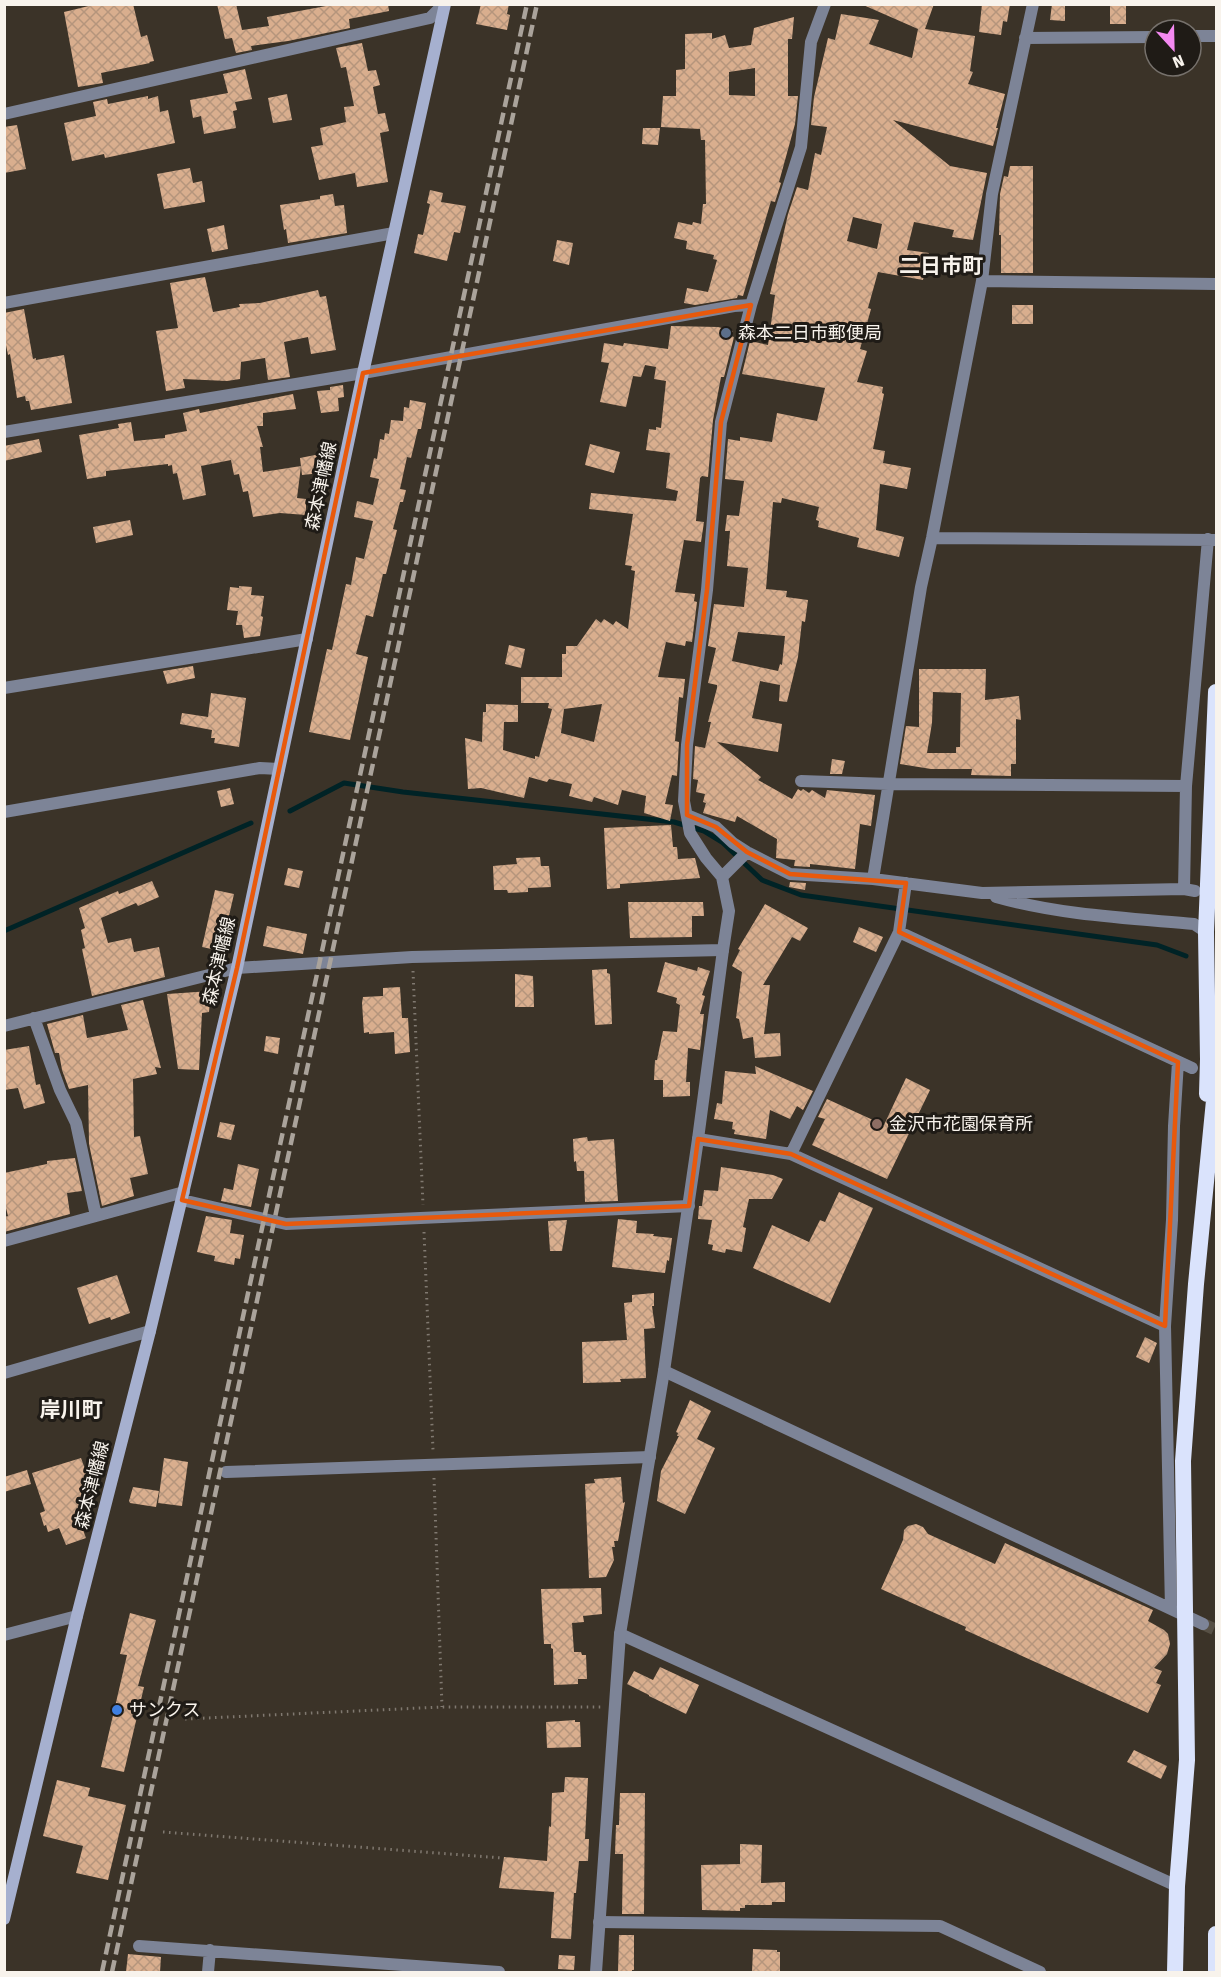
<svg xmlns="http://www.w3.org/2000/svg" width="1221" height="1977" viewBox="0 0 1221 1977" font-family="'Fira Sans','Noto Sans JP',sans-serif">
<defs>
<pattern id="building-cross-hatch" width="8" height="8" patternUnits="userSpaceOnUse" patternTransform="scale(1.5)"><rect width="8" height="8" fill="#d9ae8e"/><path d="M0 0l8 8M0 8l8-8" fill="none" stroke="#b5957c"/></pattern>
</defs>
<rect width="100%" height="100%" fill="#3b3328"/>
<g fill="none" stroke-linecap="round" stroke-linejoin="round">
<!-- stream -->
<path stroke="#002326" stroke-width="5" d="M290 811 344 783 403 792 674 822 704 831 722 842 762 880 801 895 1157 945 1186 956
M4 931 251 823"/>
</g>
<!-- building -->
<path fill="url(#building-cross-hatch)" fill-rule="evenodd" d="M97 4H133L141 37 147 35 154 61 149 62 150 63 101 73 103 83 78 87 64 12Z
M217 4H236L242 30 269 26 267 17 326 6V4H388L389 11 349 19 350 28 288 41 251 46 252 50 236 53 232 38 225 39Z
M481 4H509L507 14 510 15 507 30 476 24Z
M861 4H934L925 29 975 36 970 71 973 72 968 84 1005 94 996 128H998L993 146 893 120 950 166 987 173 973 240 952 237 954 230 914 222 907 250 929 253 923 280 878 272 868 308 871 309 860 349 867 351 857 382 883 387 882 393 884 394 873 449 885 451 883 463 911 468 907 489 880 484 876 530 904 537 899 557 857 547 859 538 818 527 819 521 816 520 819 507 782 498 781 503 773 502 766 589 787 591 786 597 808 600 805 622 802 621 798 657 787 702 779 701 780 685 760 681 752 718 782 724 778 752 717 742 761 777 758 780 792 799 798 789 801 791 803 789 809 793 812 790 825 798 827 790 875 795 871 826 860 824 855 869 810 864V867L794 866 795 860 776 858 777 839 737 816 735 822 703 813 706 803 703 802 705 794 696 792 698 780 693 779 695 746 705 748 711 722H708L717 688V685L708 683 716 648 708 646 714 604 744 607 748 568 727 566 730 531H725L727 515 739 516 744 481 725 479 728 439 740 441V437L772 442 777 413 817 421 825 388 742 374 750 341 768 345 775 295 770 294 788 214 797 187 808 190 815 153 821 155 827 127 811 125 814 97 828 38 835 40 841 14 879 20 869 44 912 58 918 29ZM853 217 882 224 877 249 847 241ZM738 632 785 636 782 665 780 664 778 671 732 661Z
M982 4H1010L1007 22 1003 21 1001 35 979 32Z
M1052 4H1065V21L1050 20Z
M1110 4H1126V24H1110Z
M794 17 792 39H788V96H798L795 124 779 182 781 183 775 202 771 201 743 296 738 295 737 298 695 305 684 303 687 288 708 292 717 260 713 259 714 255 686 249 687 241 674 238 678 222 692 225 693 222 701 224 703 204H706L705 140H701L700 129 661 127 663 96H676V70L685 69V34L712 33V39L725 35 729 48 751 45 754 28ZM755 68V96L729 95V72Z
M362 43 368 71 376 70 380 85 373 87 378 114 385 113 389 131 380 133 388 182 357 187 355 173 319 180 311 147 323 145 320 128 346 122 344 107 354 106 346 67 341 68 336 48Z
M245 69 252 99 235 102 237 110 233 111 236 128 204 134 201 116 193 118 190 100 228 93 223 74Z
M287 94 292 120 273 123 268 98Z
M148 96V99L158 96 160 112 168 110 175 143 105 158 104 154 72 161 64 123 96 116 93 102 107 99 108 104Z
M17 125 26 169 4 173V127Z
M643 128H660L658 145 642 144Z
M1010 166H1033V273H1001V235H999L1000 194 1004 176 1008 177Z
M190 168 193 183 202 181 205 202 164 209 157 174Z
M430 190 443 193 441 202 466 206 460 233 454 232 447 261 414 253 418 234 423 235 430 204 427 203Z
M333 194 335 206 344 205 347 233 288 243 286 229 284 230 280 205 320 199V196Z
M224 225 228 249 212 252 207 229Z
M557 240 573 243 569 265 553 261Z
M205 277 213 312 240 307 239 304 260 303 318 290 320 297 326 296 336 350 311 354 308 337 284 342 290 377 268 380 265 358 241 362 240 379 227 381 183 379 185 388 166 391 156 331 178 328 170 283Z
M1012 305H1033V324H1012Z
M24 309 33 359 36 358V360L64 355 72 403 31 410 29 401H26L25 396 17 398 10 354 8 355 4 335V313Z
M671 326 718 327 733 331 731 336 734 337 724 377H721L713 420 708 477 702 476 700 478 696 521 704 522 701 542 684 540 675 592 695 594 694 601 697 602 692 642 686 641 685 646 666 642 658 677 685 679 683 698 679 697 675 741 679 742 677 776 672 775 665 804 673 805 670 821 644 813 646 796 622 790 618 805 594 797 592 802 569 796 572 784 549 779 547 782 529 777 524 798 481 788 468 789 465 738 482 742 483 712H486V704L518 705V722H504L503 750 535 759V756L539 757 552 709 548 708 549 703H521V677H562V654H566V646H577L596 619 601 623 604 619 613 625 616 621 628 629 635 571 631 570 632 566 625 565 633 514 589 509 591 493 676 501 678 491 666 488 670 453 646 450 649 429 656 430V427L661 428 666 381 654 379 656 367 645 365 641 377 633 376 626 407 600 402 609 363 601 362 604 343 623 346 624 343 668 349ZM602 704 594 742 561 733 564 709Z
M343 385 344 397 338 398 339 411 321 413 317 391 330 390V387Z
M293 394 296 409 263 413V426H257L263 447H260L263 472 301 466 297 498 306 499V515L280 513 253 517 248 491 243 492 239 474 234 475 231 460 201 466 206 495 183 500 177 473 173 474 172 465 168 466V464L106 471V476L87 479 79 435 119 428 118 424 131 422 134 441 165 438V435L187 431 183 413 199 409 200 413Z
M410 400 426 403 421 429H418L411 458 407 457 400 489 406 490 403 502H400L393 529 397 530 386 574H383L373 617 366 615 360 639 356 654 368 657 350 740 309 732 327 649 332 650 346 584 351 585 356 557 364 559 373 521 354 517 357 501 373 505 379 479 370 477 374 458 377 459 380 439 384 440 385 433 389 434 391 420 403 421 404 407 409 408Z
M39 439 42 452 4 461V446Z
M590 444 620 452 614 473 585 465Z
M320 454 321 473 302 475 300 458Z
M130 520 133 535 96 543 93 527Z
M239 586 252 587 251 595 264 596 261 616 263 617 260 636 244 638 242 625H236L238 611 227 610 230 587 239 588Z
M509 645 525 649 521 668 505 664Z
M193 666 195 678 167 684 163 671Z
M919 669H986L985 700 1019 696 1021 720 1016 719V764H1011V776L971 775 972 769H931L900 764 906 726 919 727ZM933 692 961 693 960 747H956V753H927L932 723Z
M211 693 246 698 239 747 214 743 215 738H211L212 730 180 724 182 713 208 717Z
M832 759 845 761 842 774H830Z
M230 788 234 804 221 807 217 791Z
M671 825 673 847H677L678 859 695 858 700 878 620 884V888L607 889 604 828Z
M540 857 541 866H549L551 887 528 888V892L508 893 507 890H494L493 866 517 864 516 858Z
M288 868 303 871 299 888 284 885Z
M152 881 159 897 138 906 136 903 101 918 108 943 131 938 134 952 159 947 165 977 92 996 82 949 85 948 81 930 85 928 79 908 118 891 119 894Z
M790 882 806 883 805 890 789 887Z
M215 890 234 894 221 951 202 947Z
M628 902H703L704 916H692V937L630 938Z
M765 904 808 928 800 941 792 937 763 985H770L764 1034 780 1033 781 1056 755 1058 753 1037 743 1039 739 1019 736 1018 742 972 732 966 740 950 738 949Z
M267 926 307 934 303 954 263 946Z
M859 927 883 937 876 952 853 942Z
M665 962 697 971 698 967 710 971 702 995 705 996 700 1014H704L700 1050 688 1048 686 1082H690V1096L663 1097V1080H654L655 1060H657L663 1031 677 1032 680 1005 676 1003 677 998 657 992Z
M607 969V973L610 974 612 1024 595 1025 592 970Z
M515 974 533 976 534 1007H515Z
M400 987 402 1018H408L410 1052 395 1054 394 1032 369 1034V1032L364 1033 362 1003 363 997 383 996V988Z
M211 991 209 1012 202 1013 199 1070 178 1069 167 994Z
M143 1000 161 1068 155 1067 157 1074 133 1079 134 1137 140 1136 148 1174 130 1178 134 1196 102 1206 89 1144 88 1085 69 1089 62 1070 59 1053H55L47 1024 83 1015 87 1038 128 1030 121 1005Z
M266 1036 280 1038 278 1054 264 1051Z
M29 1046 36 1085 40 1084 45 1103 24 1109 18 1088 4 1090V1050Z
M755 1066 813 1091 803 1110 797 1106 790 1119 770 1110 766 1139 734 1134 735 1130 732 1129 733 1122 714 1119 717 1103 722 1104 725 1071 756 1074Z
M906 1078 930 1090 887 1179 812 1145 825 1119 818 1117 827 1099 884 1125Z
M220 1122 235 1125 231 1140 217 1137Z
M587 1137 588 1141 614 1139 618 1201 585 1202 584 1171H577L576 1161 574 1162 573 1139Z
M75 1158 82 1191 67 1193 70 1214 4 1232V1217L8 1216 4 1200V1173L47 1164V1161Z
M238 1164 259 1169 251 1207 221 1201 224 1188 233 1190Z
M721 1167 773 1175 783 1179 772 1199H749L743 1227 746 1228 742 1252 726 1249 725 1253 712 1250 713 1245 708 1244 712 1220 698 1219 699 1206H702L704 1190 718 1191Z
M839 1192 873 1208 830 1303 753 1268 772 1225 809 1242 820 1220 825 1222Z
M206 1216 232 1220 230 1233 244 1235 240 1259 235 1258 234 1265 214 1261 215 1256 197 1252Z
M618 1219 637 1221 636 1233 654 1234 653 1236 672 1238 669 1261 667 1260 665 1273 612 1267Z
M567 1220 562 1251H550L548 1221Z
M117 1275 130 1313 111 1320 110 1317 89 1324 77 1288Z
M654 1293V1306H652L655 1328 644 1329 646 1378 620 1379 621 1382 583 1383 582 1342 627 1340 624 1303 632 1302V1295Z
M1145 1337 1157 1343 1149 1363 1136 1357Z
M690 1400 711 1411 697 1439 715 1448 685 1514 657 1501 661 1471 679 1436H677L678 1433 676 1432Z
M81 1458 92 1488 83 1530 86 1538 66 1545 59 1528 48 1532 46 1525 44 1526 40 1513 45 1511 32 1473Z
M164 1458 188 1462 182 1506 158 1503Z
M27 1470 31 1484 4 1492V1477Z
M621 1477 623 1503 625 1502 618 1541H614L615 1547H612L614 1560 606 1577 589 1578 585 1484 595 1483 594 1479Z
M133 1487 159 1491 156 1507 130 1503 129 1501Z
M916 1524 923 1527 928 1534 995 1564 1005 1543 1153 1610 1148 1621 1164 1630 1168 1634 1170 1644 1167 1654 1154 1668 1162 1671 1156 1683 1161 1685 1148 1713 965 1630 966 1627 881 1589 903 1540 904 1530 908 1526Z
M601 1588 602 1614 583 1616 584 1622 572 1623 574 1652H581L582 1655H586L587 1679H578V1684L554 1685 553 1649 551 1648V1644H544L541 1589Z
M130 1613 156 1620 138 1686 144 1687 124 1772 101 1767 127 1655 120 1654Z
M660 1667 699 1685 686 1714 649 1696V1695L627 1684 634 1671 653 1680Z
M575 1720V1722H580L581 1747 547 1748 546 1722Z
M1134 1750 1167 1766 1161 1779 1127 1762Z
M565 1777 588 1778 585 1839H589L588 1861H579L576 1893H574L571 1939 551 1938 554 1892 499 1888 504 1857 547 1861 549 1826 551 1827 552 1793 564 1792Z
M57 1780 90 1788 88 1796 126 1805 108 1880 76 1873 83 1846 43 1836Z
M620 1793H645L644 1914H622L623 1854H615L616 1825H619Z
M740 1844 762 1845 761 1883 785 1882V1902H772V1905H745V1908H740V1911L702 1910 701 1865 740 1864Z
M619 1935H634V1970H632V1972H618Z
M753 1949 777 1950V1952H780V1972H752Z
M128 1954 161 1957 160 1972H126Z
M559 1955 575 1956 574 1970 558 1969Z"/>
<g fill="none" stroke-linecap="round" stroke-linejoin="round">
<!-- minor-tunnel -->
<path stroke="#575045" stroke-width="12" stroke-dasharray="12 6" stroke-linecap="butt" d="M1203 1624 1216 1630"/>
<!-- path -->
<path stroke="#807970" stroke-width="3" stroke-dasharray="1.5 4.5" stroke-linecap="butt" d="M413 971 423 1205
M424 1232 433 1450
M434 1478 442 1707
M185 1719 442 1707H603
M163 1832 502 1858"/>
<!-- minor -->
<path stroke="#7d8497" stroke-width="12" d="M1191 36H1216
M1025 38 1155 37
M4 114 430 18 444 4
M982 281 1216 284
M4 303 394 233
M4 432 363 373 734 306 751 305
M932 538 1216 540
M4 688 307 639
M801 781 888 784 1186 786
M4 812 260 768 279 769
M687 815 716 827 733 843 747 852 790 874 873 879 982 893 1184 889 1195 891
M722 877 747 852
M873 879 921 587 932 538 982 281 992 194 1033 4
M1184 889 1186 786 1208 539
M996 897C1060 915 1127 918 1194 924L1206 932
M899 932 906 883
M34 1018 60 1090 76 1123 96 1216
M4 1026 237 968 412 957 723 950 729 911 722 877 706 858 690 833 684 801 687 745 707 590 721 422 751 305 801 147 811 42 825 4
M698 1139 791 1154 1165 1326 1172 1220 1174 1126 1178 1062
M791 1154 899 932 1192 1068
M182 1200 286 1224 689 1206
M4 1241 184 1192
M1165 1326 1171 1609
M664 1371 1203 1624
M4 1373 150 1331
M226 1472 650 1457
M620 1634 1177 1886
M4 1635 77 1616
M599 1922 940 1926 1040 1972
M139 1946 499 1972
M208 1972 210 1950"/>
<!-- tertiary -->
<path stroke="#7d8497" stroke-width="12" d="M596 1972 620 1634 664 1371 698 1139 723 950"/>
<!-- secondary -->
<path stroke="#a6b0cf" stroke-width="12" d="M4 1919 77 1616 150 1331 237 968 363 373 445 4"/>
<!-- trunk -->
<path stroke="#dae3fc" stroke-width="16" d="M1207 1094 1208 1059 1206 932 1216 692
M1175 1972 1177 1886 1187 1760 1183 1461 1196 1284 1216 1080
M1216 1972V1934"/>
<!-- rail -->
<path stroke="#aaa39b" stroke-width="4.5" stroke-dasharray="12 6" stroke-linecap="butt" d="M102 1972 264 1219 527 4
M112 1972 537 4"/>
</g>
<!-- marked area -->
<path fill="none" stroke="#e8590c" stroke-width="4.5" stroke-linejoin="round" d="M751 305 721 422 707 590 687 745V815L716 827 747 852 790 874 906 883 899 932 1178 1062 1165 1326 791 1154 698 1139 689 1206 286 1224 182 1200 237 968 363 373Z"/>
<!-- markers -->
<circle fill="#5c6f8a" stroke="#1f1b16" stroke-width="2" cx="726" cy="333" r="6"/>
<circle fill="#8d6e63" stroke="#1f1b16" stroke-width="2" cx="877" cy="1124" r="6"/>
<circle fill="#3f7fe0" stroke="#1f1b16" stroke-width="2" cx="117" cy="1710" r="6"/>
<g text-anchor="middle" dominant-baseline="central" stroke-width="6" stroke-linejoin="round" paint-order="stroke">
<!-- poi labels -->
<g font-size="18" fill="#f8f3ec" stroke="#1f1b16" text-anchor="start">
<text x="738" y="333">森本二日市郵便局</text>
<text x="889" y="1124">金沢市花園保育所</text>
<text x="129" y="1710">サンクス</text>
</g>
<!-- street labels -->
<g font-size="18" fill="#f8f3ec" stroke="#1f1b16">
<text transform="translate(321 486) rotate(-78)">森本津幡線</text>
<text transform="translate(219 961) rotate(-77)">森本津幡線</text>
<text transform="translate(92 1485) rotate(-76)">森本津幡線</text>
</g>
<!-- quarter labels -->
<g font-size="21" font-weight="bold" fill="#f8f3ec" stroke="#1f1b16">
<text x="941" y="266">二日市町</text>
<text x="71" y="1410">岸川町</text>
</g>
</g>
<!-- border -->
<rect width="1221" height="1977" fill="none" stroke="#f8f3ec" stroke-width="12"/>
<!-- north arrow -->
<g transform="translate(1173 48) rotate(158)"><circle r="28" fill="#1f1b16" stroke="#76716c" stroke-width="1.5"/>
<path d="M0-4.5L10 22L0 15L-10 22Z" fill="#f489f1"/>
<text y="-9" font-size="16" font-weight="bold" text-anchor="middle" fill="#f8f3ec">N</text>
</g>
</svg>
